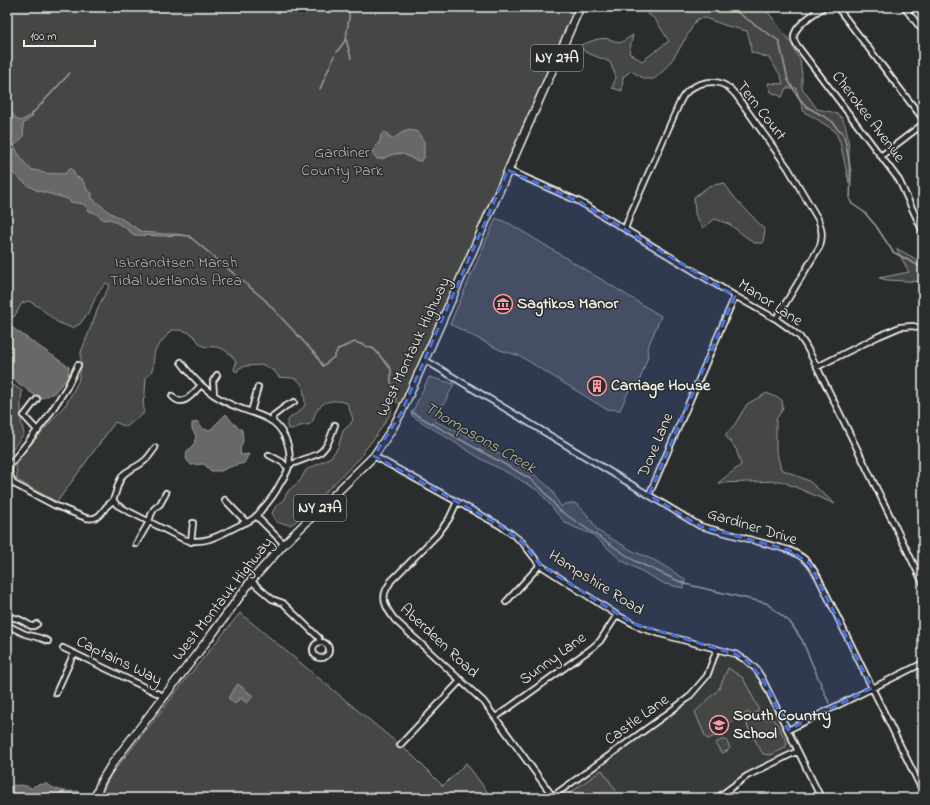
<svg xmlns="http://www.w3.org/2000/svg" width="930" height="805" viewBox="0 0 930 805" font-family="'Indie Flower',sans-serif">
<rect width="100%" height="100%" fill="#2a2d2e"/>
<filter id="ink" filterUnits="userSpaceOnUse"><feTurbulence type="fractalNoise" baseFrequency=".025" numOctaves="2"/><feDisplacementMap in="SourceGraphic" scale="8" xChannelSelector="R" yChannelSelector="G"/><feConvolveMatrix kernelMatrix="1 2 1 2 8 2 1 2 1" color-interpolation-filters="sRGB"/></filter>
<g filter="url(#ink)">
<!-- built -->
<path fill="#373a3a" d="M717 649 735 654 756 669 798 751 759 770 717 798H554L577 779 688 698 707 676Z"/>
<!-- green -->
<path fill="#444645" stroke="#9c9c96" d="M7 7H580L405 407 392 399 391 413 376 436 364 451 361 457 295 522 290 525C279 522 277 526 272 513L276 506 283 500 289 490 300 481 306 470 324 461 332 456 338 447 343 431 350 424 353 420 352 416 347 403C334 399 323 400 316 412 314 416 314 421 310 424 308 425 303 425 300 426 296 428 293 429 288 429 284 420 291 417 297 413 300 411 303 408 305 405 305 398 304 382 296 379 290 377 285 378 279 377L274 371 264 365 245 366 239 368 237 372 234 370 236 362C232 355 225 348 216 347 212 346 208 348 203 346 199 344 197 340 195 337 188 330 180 330 171 330 167 336 157 346 155 351 152 360 156 372 146 377L145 393 143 402 144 409 143 414 126 427 115 422 57 502 17 480 16 464 20 457 66 404 78 382 81 368V352L101 301 110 285 106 283 97 294 90 310 80 324 72 328 57 322 39 307 29 301 22 303 14 317 7 314Z
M638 7H758L768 12 789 40 800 60 802 76V88L817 109C825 111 835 111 841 117 851 127 849 169 849 183L840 142 835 131 815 118 804 112 796 88H786L782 97 771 92 768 83 783 84 781 76 769 58 751 52 750 41 747 31 727 26 705 18 697 19C685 38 672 66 654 79H645L631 71 623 77 622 91 612 88 616 77 610 62 585 52 580 45C599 39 601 35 620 43L633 35 629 53 642 61 669 41 655 19Z
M724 183 734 197 765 230 763 243H754L729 224 715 219 703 228 695 214 694 197 709 186Z
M496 218 510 224 535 239 661 316 647 349 648 356 638 385 629 390 620 410 606 409 520 356 500 350 450 324Z
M896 248 923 263V282L887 280 879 278 909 272Z
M429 377 454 384 435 421 481 443 535 475 551 489 561 507 564 504 575 503 586 513 598 531 633 551 656 561 685 579 684 588 665 584 621 560 592 534 576 528 566 523 559 516 540 492 514 476 483 460 411 415Z
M7 381 22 391 21 400V421L24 434 9 453 7 464Z
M767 393 782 400 783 409 776 419V450L781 469 809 481 835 504 781 481 718 483 741 465 736 449 725 435 735 424 747 404Z
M240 613 413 756 443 786 466 763 492 798H100L102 792 111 775 191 673Z
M728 668 743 678 758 707V711L750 715 748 712 724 726 726 731 708 739 706 738 695 712 719 689Z
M759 716 764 719H773L778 725 787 743 785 748 770 755 763 754 747 726 748 720 753 717Z
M722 740H726L730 748 727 751 722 753 719 751 720 749 719 747H717L716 746 717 742Z
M602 770 621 798H566V796Z"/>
<!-- water -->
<path fill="#676866" stroke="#9f9f9a" d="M7 108C12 112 14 118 21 121L31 115 33 116 23 124C24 138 24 137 14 146 17 151 25 166 31 169 35 171 39 170 43 173L64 174 71 168 73 171 76 177 82 179 88 191 92 193V198L109 212 122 219 142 232 166 234H177L182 235 163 236 134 235 124 227 110 219 104 220 95 213 89 211 84 204 70 202 68 199 36 190C26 185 14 175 7 166Z
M410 130 418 132 424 142V158L421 161C416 161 413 159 409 157 400 151 392 154 382 159H377L372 152 380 141 381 135 384 132 388 134V137L393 139 403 132Z
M7 324 69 367 68 377 54 393 40 399 7 375Z
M226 414 233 423 242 430 243 441 240 449 241 455 249 454 244 463 230 467 221 471H211L204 464 191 465 186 459 187 451 194 444 196 436 192 429V423L198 422 203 429 210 430Z
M238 684 253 696 247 703 240 698 235 704 228 698Z
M47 784C57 791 66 792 78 791L82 798H7V792L8 791 10 787C17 784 23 785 30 787L31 789C35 784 41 784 47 784Z"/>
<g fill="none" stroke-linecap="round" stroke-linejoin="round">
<!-- stream -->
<path stroke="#9f9f9a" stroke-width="1.5" d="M728 7 731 8 779 41 788 80 799 98 807 107 827 118 833 122 836 127 842 132 844 135 846 144 851 173 850 200 852 204 864 212 876 226 893 252 923 268
M346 39 351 58
M337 52 346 39 349 18V7
M320 89 334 56
M31 115 70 73
M180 235 189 236 264 299 316 355 323 366 334 357 338 349 355 342 374 349 391 369V382L396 399
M411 412 529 478 542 489 559 510 635 561 685 584 766 603 790 622 802 640 829 703"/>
<!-- minor casing -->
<g stroke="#f4f1e8" stroke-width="8">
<path id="minor" d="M814 7 817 12
M824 7C815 13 793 26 794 38 794 40 795 42 796 44L899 180 923 232
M837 7 923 119
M904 7 923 31
M881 156 923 124
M508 170 580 202 735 296 776 319 790 329 800 337 806 346 817 367 923 583
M625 229 630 215 680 102C681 100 683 96 685 94 694 83 714 78 726 86 730 88 733 92 736 95L788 168 818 219C822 230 823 235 820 246L776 319
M425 360 700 526 789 550C805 557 810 563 818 577L923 792
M78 365 67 387 47 418 12 462 10 465 9 471 11 478 14 484 54 505 86 518C97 520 100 515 106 507 108 505 111 503 113 500 117 492 117 482 124 474 130 469 137 467 143 462 148 459 151 453 155 448
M817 367 879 336 900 327 913 326 923 329
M214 395 213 381 217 375
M172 396C183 409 193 393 201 385
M37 399 24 416 38 431
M251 412 258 387
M273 421V416L286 406 294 402
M269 455 282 462 288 468
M374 456 499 525 512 534 522 542 540 565 617 615 641 628 664 635 735 654 746 660 756 669 762 678 821 798
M289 465 318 454C328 448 331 435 335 425
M649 495 735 296
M113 500 117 505 126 510 183 539C205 546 221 534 240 525 246 523 252 520 256 516 258 515 260 512 262 509 270 501 276 492 281 482 284 477 288 472 289 466 292 448 284 427 268 419 255 412 241 410 228 403 209 394 193 379 181 362
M225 500 246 522
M457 502 449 519 437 535 391 581C390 584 387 587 386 590 381 601 388 611 395 620L484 702 554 798
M256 516 284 544
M191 542 193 523
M136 544 149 522 151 515 154 509 160 504 166 493
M251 581 272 599 283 603 319 638V641
M506 602 540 565
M7 619C15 615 24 622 31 626H34L37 624
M7 625 25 634 40 638 48 641
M313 650a8 8 0 1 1 16 0a8 8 0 1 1-16 0Z
M63 648 165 697
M56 693 74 653
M496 717 592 648 600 641 617 615
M788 730 923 663
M400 745 461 680
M7 748V761
M553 796 660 719 688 698 707 676 717 649
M717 798 747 776 759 770 798 751"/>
</g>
<!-- primary casing -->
<g stroke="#f4f1e8" stroke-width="10">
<path id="primary" d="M95 798 101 782 112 764 213 633 251 581 284 544 374 456 390 432 401 413 453 296 580 7"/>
</g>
<!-- minor -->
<use href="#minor" stroke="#2a2d2e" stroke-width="4.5"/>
<!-- primary -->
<use href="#primary" stroke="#2a2d2e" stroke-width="7"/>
</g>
</g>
<!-- marked area -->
<path fill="#486fdb" fill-opacity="0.2" stroke="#486fdb" stroke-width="3" stroke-dasharray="8 5" stroke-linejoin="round" d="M508 170 580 202 735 296 649 495 700 526 789 550 810 564 872 688 788 730 762 678 746 660 735 654 632 623 540 565 522 542 499 525 374 456 401 413Z"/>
<!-- icons -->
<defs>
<g id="museum-ring" transform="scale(1)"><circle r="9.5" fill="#2a2d2e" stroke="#ff9aa2" stroke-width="1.5"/><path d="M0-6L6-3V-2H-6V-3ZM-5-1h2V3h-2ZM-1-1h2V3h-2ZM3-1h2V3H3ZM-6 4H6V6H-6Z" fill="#ff9aa2"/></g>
<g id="building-ring" transform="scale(1)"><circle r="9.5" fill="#2a2d2e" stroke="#ff9aa2" stroke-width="1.5"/><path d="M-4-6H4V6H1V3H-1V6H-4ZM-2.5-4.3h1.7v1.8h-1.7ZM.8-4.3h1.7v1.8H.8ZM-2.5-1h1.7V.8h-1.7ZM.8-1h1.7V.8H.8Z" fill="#ff9aa2"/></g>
<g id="school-ring" transform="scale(1)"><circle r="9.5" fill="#2a2d2e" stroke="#ff9aa2" stroke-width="1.5"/><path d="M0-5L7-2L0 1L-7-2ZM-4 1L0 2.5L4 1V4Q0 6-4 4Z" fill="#ff9aa2"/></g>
</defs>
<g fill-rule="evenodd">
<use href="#museum-ring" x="503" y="304"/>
<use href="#building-ring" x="597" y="386"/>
<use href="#school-ring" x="719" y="725"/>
</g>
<g text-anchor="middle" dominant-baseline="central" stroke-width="3" stroke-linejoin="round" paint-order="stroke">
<!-- shield labels -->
<g fill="#2a2d2e" stroke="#b7b6b0" stroke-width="1">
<rect x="531" y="45" width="52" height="26" rx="3"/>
<rect x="294" y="495" width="52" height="26" rx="3"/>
</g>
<g font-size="15" font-weight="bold" fill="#f4f1e8">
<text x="557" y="58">NY 27A</text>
<text x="320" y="508">NY 27A</text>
</g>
<!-- street labels -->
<g font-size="16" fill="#f4f1e8" stroke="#2a2d2e">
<text transform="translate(761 111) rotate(52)">Tern Court</text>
<text transform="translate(868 117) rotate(53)">Cherokee Avenue</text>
<text transform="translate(770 303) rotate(33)">Manor Lane</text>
<text transform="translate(414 347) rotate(-65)">West Montauk Highway</text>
<text transform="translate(656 445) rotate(-67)">Dove Lane</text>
<text transform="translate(752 527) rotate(17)">Gardiner Drive</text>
<text transform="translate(596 583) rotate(32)">Hampshire Road</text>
<text transform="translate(223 599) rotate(-52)">West Montauk Highway</text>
<text transform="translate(439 641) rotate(43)">Aberdeen Road</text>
<text transform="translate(553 659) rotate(-36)">Sunny Lane</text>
<text transform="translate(119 661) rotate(26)">Captains Way</text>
<text transform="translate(637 720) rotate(-36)">Castle Lane</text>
</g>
<!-- park labels -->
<g font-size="16" fill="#b6b5af" stroke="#2a2d2e">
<text x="342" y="153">Gardiner<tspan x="342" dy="18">County Park</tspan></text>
<text x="176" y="263">Isbrandtsen Marsh<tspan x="176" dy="18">Tidal Wetlands Area</tspan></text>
</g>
<!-- poi labels -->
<g font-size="16" font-weight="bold" fill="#f4f1e8" stroke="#2a2d2e" text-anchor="start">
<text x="517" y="304">Sagtikos Manor</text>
<text x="611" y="386">Carriage House</text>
<text x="733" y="716">South Country<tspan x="733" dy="18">School</tspan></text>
</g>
<!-- water labels -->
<g font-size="17" font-style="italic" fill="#b5b3ae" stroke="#2a2d2e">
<text transform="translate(480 438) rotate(30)">Thompsons Creek</text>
</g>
</g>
<!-- margin -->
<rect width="930" height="805" fill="none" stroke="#2a2d2e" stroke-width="24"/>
<rect x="12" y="12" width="906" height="781" fill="none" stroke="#f4f1e8" stroke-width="1.5" filter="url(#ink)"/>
<!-- scale -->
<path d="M24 40v6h71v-6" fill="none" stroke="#f4f1e8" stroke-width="2"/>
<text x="30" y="40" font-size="12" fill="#f4f1e8" stroke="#2a2d2e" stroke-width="3" paint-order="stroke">100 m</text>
</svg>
